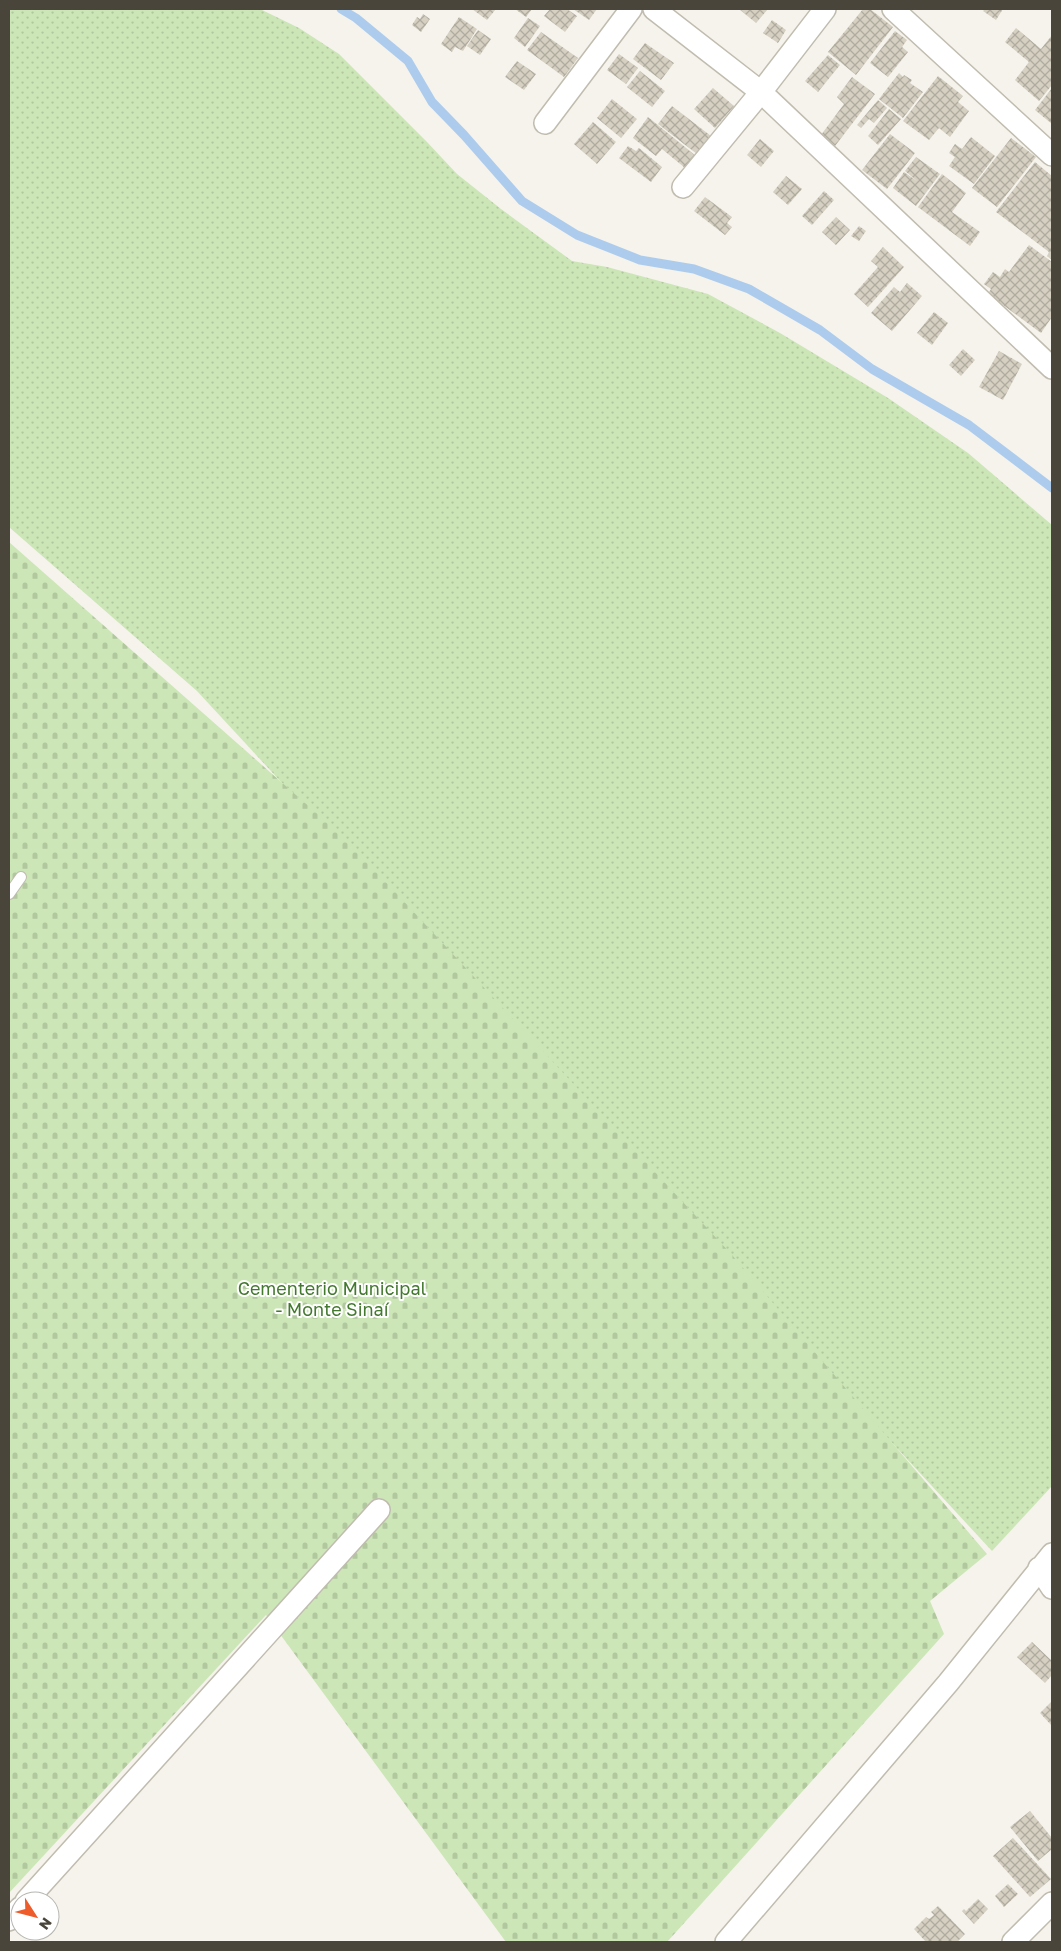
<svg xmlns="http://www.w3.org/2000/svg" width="1061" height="1951" viewBox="0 0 1061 1951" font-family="'Golos Text',sans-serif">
<defs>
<pattern id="grass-dots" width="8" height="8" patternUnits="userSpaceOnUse" patternTransform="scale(1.25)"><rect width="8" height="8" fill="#cce6b7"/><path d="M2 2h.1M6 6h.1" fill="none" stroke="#b1c79e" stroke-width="1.8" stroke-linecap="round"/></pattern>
<pattern id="cemetery-stones" width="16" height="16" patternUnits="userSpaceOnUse" patternTransform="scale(1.25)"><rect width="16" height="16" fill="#cce6b7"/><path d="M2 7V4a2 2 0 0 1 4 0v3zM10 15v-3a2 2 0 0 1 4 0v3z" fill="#b1c79e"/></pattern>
<pattern id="building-cross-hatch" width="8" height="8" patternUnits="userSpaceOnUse" patternTransform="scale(1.25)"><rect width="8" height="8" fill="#d6d0c2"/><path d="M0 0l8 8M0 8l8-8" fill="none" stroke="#b0ab9f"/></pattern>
</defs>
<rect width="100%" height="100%" fill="#f5f3ec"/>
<!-- grass -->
<path fill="url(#grass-dots)" d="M9 9H260L299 28 339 54 427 142 457 174 501 209 572 261 607 267 708 294 780 333 888 398 968 453 1052 525V1486L992 1551 197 691 9 527Z"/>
<!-- cemetery -->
<path fill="url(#cemetery-stones)" d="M9 542 347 840 732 1255 987 1554 930 1601 944 1634 667 1942H506L266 1615 9 1893Z"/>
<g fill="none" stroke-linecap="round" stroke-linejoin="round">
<!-- stream -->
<path stroke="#adcced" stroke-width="9" d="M341 9 356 18 408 61 432 102 464 135 522 201 577 235 640 260 694 269 749 289 820 330 872 369 969 425 1052 488"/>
</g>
<!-- building -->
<path fill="url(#building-cross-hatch)" d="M472 9H496L487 20Z
M515 9H532L526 17Z
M550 9H567L577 16 565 32 544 16Z
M573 9H597L589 20Z
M739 9H768L756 23Z
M863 9H870L893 27 856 75 828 52Z
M985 9H1003L996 20 983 11Z
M423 14 430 19 421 32 412 25 417 17 420 19Z
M459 17 477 29 463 51 455 47 452 52 441 44Z
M528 18 540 26 525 47 514 38Z
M772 20 786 30 778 43 763 33Z
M1016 28 1041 49 1052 35V85L1039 101 1015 80 1029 62 1005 42Z
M478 30 491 39 480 55 467 46Z
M895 31 907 40 902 47 908 52 888 77 870 63Z
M541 32 578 58 564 77 527 50Z
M645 43 674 63 661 80 633 59Z
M619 54 638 68 626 84 607 70Z
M828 55 840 65 818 92 805 81Z
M517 61 536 74 524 90 505 77Z
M640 71 665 91 652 107 627 87Z
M899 73 903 77 904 75 912 80 910 83 923 92 903 118 879 99Z
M938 76 963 96 958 102 969 111 950 137 939 128 929 140 903 121Z
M852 77 875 94 835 146 821 135 844 104 837 97Z
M713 88 734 106 715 128 694 109Z
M1052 88V124L1035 110Z
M612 99 637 119 621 138 597 118Z
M878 100 887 108 874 123 869 119 861 128 857 125Z
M672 106 711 136 697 154 658 124Z
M889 109 901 119 878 145 868 136Z
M648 117 696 156 685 168 662 149 656 156 633 138Z
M593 122 616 142 597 164 574 144Z
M890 134 915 153 887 189 862 170Z
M971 137 995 156 974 184 949 166 955 157 949 153 955 144 962 149Z
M1011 138 1036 157 997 207 972 188Z
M760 139 774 151 761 167 747 155Z
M628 146 636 151 639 148 662 167 651 182 619 158Z
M916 157 940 174 916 206 893 188 904 172 917 181 905 171Z
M1035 162 1052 176V260L1047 256 1049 252 996 212Z
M942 174 966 193 952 212 980 232 970 246 918 207Z
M786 176 802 189 788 205 773 192Z
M824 191 834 200 812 225 802 216Z
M705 197 732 217 727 223 732 227 725 235 694 211Z
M836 217 850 230 836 245 822 232Z
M859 226 866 231 859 241 851 236Z
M1029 245 1052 262V317L1041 333 988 294 991 289 984 284 993 272 1000 277 1005 269 1009 272Z
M883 247 904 267 868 307 854 294 878 267 871 261Z
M907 283 922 296 892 331 871 313 894 287 900 292Z
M934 312 948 323 932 345 917 333Z
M963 349 975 360 961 376 949 365Z
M999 351 1022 364 1003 400 979 387Z
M1032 1642 1052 1661V1675L1045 1683 1017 1657Z
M1052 1701V1726L1040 1713Z
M1030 1811 1052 1838V1849L1038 1861 1010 1827Z
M1013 1838 1051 1879 1030 1897 993 1856Z
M1008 1884 1018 1894 1004 1907 995 1896Z
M978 1899 988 1909 974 1924 962 1911 964 1909 966 1911Z
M938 1906 965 1934 957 1942H926L914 1929 926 1917 929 1919 934 1915 931 1912Z"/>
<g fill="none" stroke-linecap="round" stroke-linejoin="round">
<!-- lane casing -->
<g stroke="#c0bcaf" stroke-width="12">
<path id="lane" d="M9 894 21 877"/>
</g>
<!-- street casing -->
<g stroke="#c0bcaf" stroke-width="24">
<path id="street" d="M654 9 761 92 1052 368
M893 9 1052 155
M545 123 631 9
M683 187 761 92 825 9
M1039 1568 1052 1588
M26 1901 379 1510
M9 1920 20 1908
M726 1942 948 1683 1052 1554
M1013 1942 1052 1903"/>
</g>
<!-- lane -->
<use href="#lane" stroke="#fff" stroke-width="10"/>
<!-- street -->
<use href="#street" stroke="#fff" stroke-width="21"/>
</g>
<g text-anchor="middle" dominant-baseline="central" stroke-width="4" stroke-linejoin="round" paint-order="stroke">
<!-- park labels -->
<g font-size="18" fill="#43792f" stroke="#fff">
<text x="332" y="1288">Cementerio Municipal<tspan x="332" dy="21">- Monte Sinaí</tspan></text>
</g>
</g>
<!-- border -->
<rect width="1061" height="1951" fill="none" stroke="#49453a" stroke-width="20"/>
<!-- north arrow -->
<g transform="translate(35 1916) rotate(126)"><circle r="24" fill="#ffffff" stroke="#b6b5b0"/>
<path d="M0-4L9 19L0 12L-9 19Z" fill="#ed5c2a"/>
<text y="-8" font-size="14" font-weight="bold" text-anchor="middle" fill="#49453a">N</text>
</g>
</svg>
